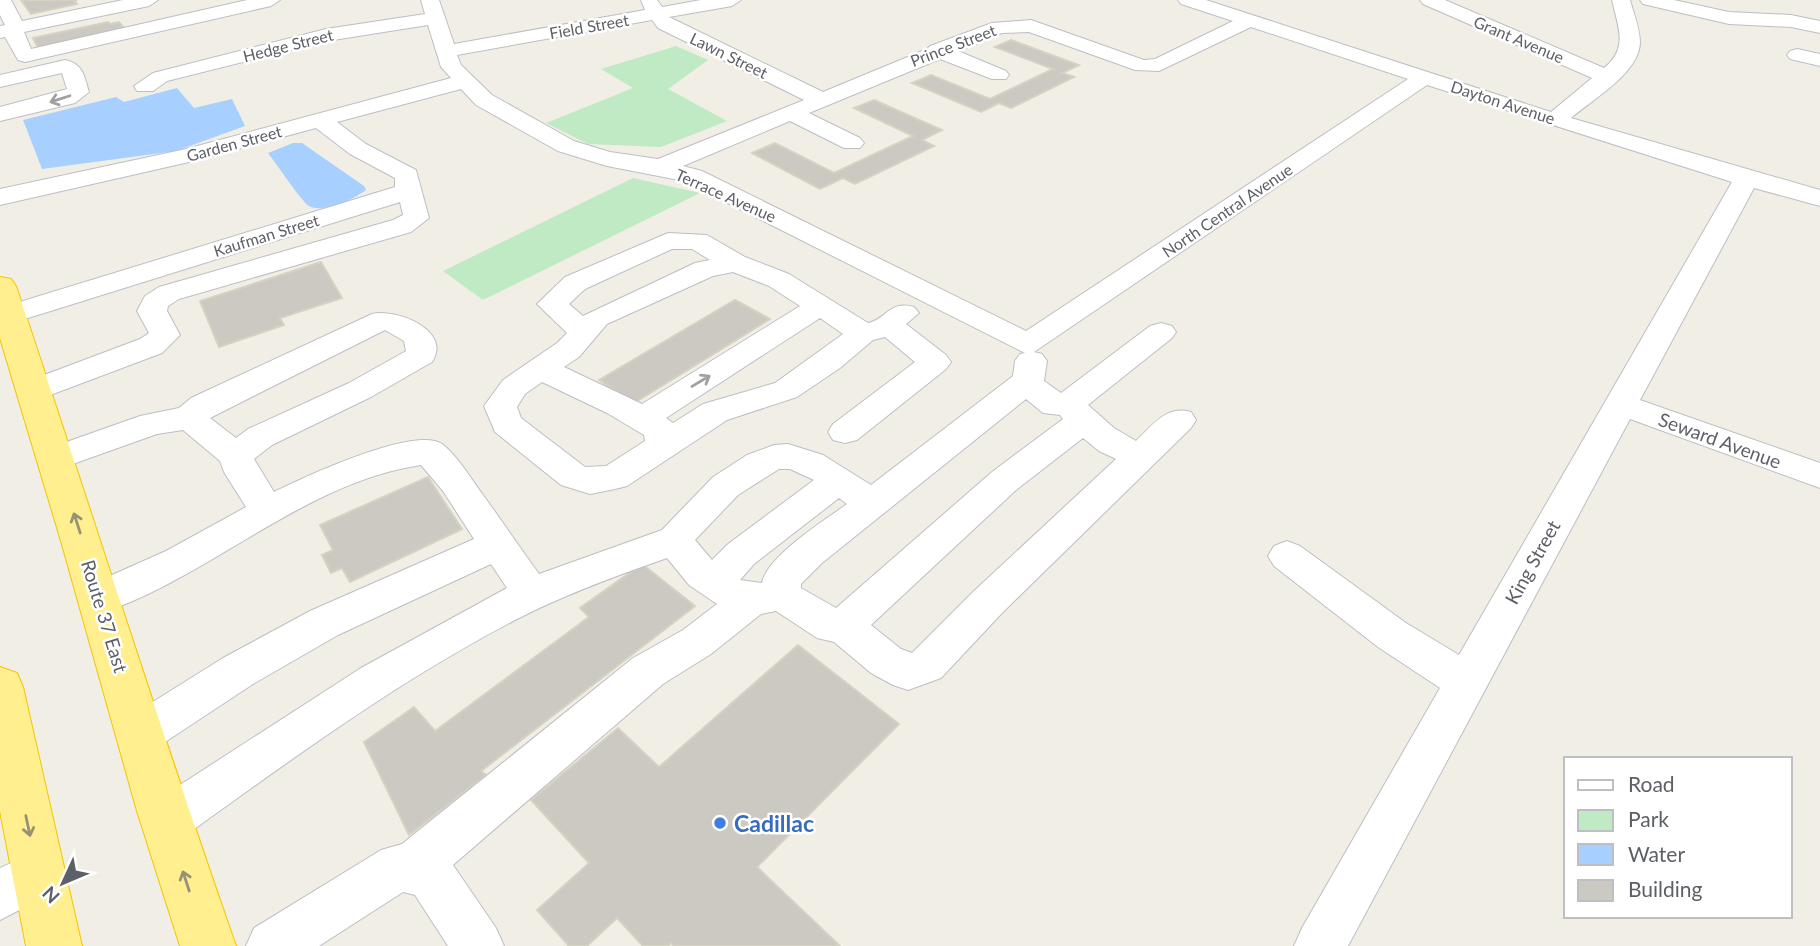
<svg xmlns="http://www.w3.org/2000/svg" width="1820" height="946" viewBox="0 0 1820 946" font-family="Lato,sans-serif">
<rect width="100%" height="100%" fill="#f1efe5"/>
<!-- green -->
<path fill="#bfeac4" d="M676 46 708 60 668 89 727 121 661 147 588 144 546 123 633 88 601 69Z
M633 178 700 193 483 300 443 271Z"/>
<!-- water -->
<path fill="#a7cfff" d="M177 88 194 108 232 99 245 126 176 151 42 169 23 120 116 97 124 102Z
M293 143H302L364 186 366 190C354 199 323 214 309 206 301 201 276 163 268 153Z"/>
<!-- building -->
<path fill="#ccc9c2" stroke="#d6d2c3" stroke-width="2" d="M21 0H77L74 1 77 4 31 14Z
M108 22 110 24 119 22 124 28 38 48 33 38Z
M1011 40 1079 65 1062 73 1074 77 1011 108 999 103 981 112 912 83 931 75 990 99 1053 69 995 47Z
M874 100 942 130 922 140 934 146 855 184 843 178 820 189 752 153 775 143 834 173 913 136 854 108Z
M321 262 342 298 280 318 284 325 219 347 200 301Z
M735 300 770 319 634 403 599 380Z
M428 477 462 529 350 582 342 568 331 573 322 555 333 550 320 525Z
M642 564 695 606 481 771 486 775 409 835 364 742 414 707 435 731 589 617 580 608Z
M798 645 899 724 757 867 840 946H674L671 943 668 946H643L617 918 587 946H569L537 910 589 863 531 800 618 728 659 767Z"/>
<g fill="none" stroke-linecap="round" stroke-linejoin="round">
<!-- minor casing -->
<g stroke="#bdbec5" stroke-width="2">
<path id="minor" d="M0 0H11L22 21 123 0H158L149 6 24 32 31 49 247 0H280L271 6 25 62 18 60 5 37 0 38V26L5 25 0 15Z
M421 0H439L454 44 645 10 641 0H657L662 7 701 0H741L732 6 669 17 823 92 927 49 930 46 992 23 1031 20 1144 60 1155 59 1233 21 1181 4 1178 0H1206L1551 112 1592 78 1423 4 1420 0H1445L1604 68C1629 48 1618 27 1612 0H1630C1634 14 1640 29 1640 43 1639 73 1593 99 1571 118L1820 190V206L1754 188 1640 400 1820 463V488L1630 419 1348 946H1294L1302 928 1440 688 1378 647 1274 566 1268 556 1274 546 1287 541 1300 546 1406 623 1459 655 1732 182 1427 85 1034 352 1042 354 1047 361 1044 381 1061 393 1150 326 1161 323 1172 326 1176 332 1172 338 1088 405 1114 428 1136 441C1153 425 1166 405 1191 412L1196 420 1191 428 1002 613 941 678 908 690 893 685 871 673 834 642 817 638 776 611 761 614 711 654 663 684 453 865 496 928 504 946H448L415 895 403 892 319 946H246L254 928 381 850 402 844 633 658 683 630 717 604 689 585 667 558C618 575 569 593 523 616 403 677 292 759 183 837L166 844 149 837 142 821 149 805 361 668 507 588 491 564 338 635 253 684 156 748 140 754 124 748 118 734 124 720 223 658 310 611 474 539 443 491 421 465C304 482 211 577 99 614L85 609 79 598 85 587 166 551 246 507 224 472 220 461 183 430 157 434 56 470 44 466 39 458 44 450 140 416 179 408 191 398 372 314C395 308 453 330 432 362L371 397 272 445 254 459 274 492C302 478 415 425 442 444 458 456 471 479 483 495 502 521 520 548 539 574L662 530 713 477 747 455 774 445 788 444 823 455 871 485 1013 376 1015 361 1020 354 1025 353 684 181 607 166 558 151 476 105 461 89 337 122 366 144 416 170 429 218 411 232 179 299 168 306 167 311 180 335 162 353 45 397 34 400 23 397 18 390 23 383 140 339 149 333 137 311 145 296 159 287 393 220 403 215 400 202 9 324 0 322V308L395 187V178L350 154 316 128 189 162 0 205V189L186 149 451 78 441 67 428 25 327 41 167 81 153 91H137L134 86 153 73 326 29 425 14ZM652 20 658 28 804 100 658 159 610 152 574 141 492 95 461 65 457 55ZM1251 27 1408 79 1026 331 702 171 683 166 790 121 844 148H860L864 143 860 138 809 113 940 59 992 79H1006L1009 75 1006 71 958 51 1002 33 1029 32 1135 70 1159 71ZM385 330 404 341 406 351 349 383 248 429 236 438 210 418ZM1026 399 1043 413 1060 415 1063 419 992 472 836 608 801 588V584L822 563ZM1083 438 1099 451 1116 459 974 591 912 653 901 649 871 625 1016 490ZM779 469H790L814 480 728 544 712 560 695 540 738 495ZM839 498 847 504C825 520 767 556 762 583L740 580 754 564Z
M1640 0H1674L1729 12 1791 15 1820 21V33L1791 27 1729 24 1643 4Z
M1797 49 1820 54V66L1790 59 1787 55 1790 51Z
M65 60C83 64 84 75 89 92L75 103 0 121V107L67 89 62 73 0 87V75Z
M668 233 707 235 745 257 789 274 868 323C887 319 889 300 914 307L919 313 906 324 946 355 951 362 946 369 857 440 845 443 833 440 828 432 833 424 915 362 885 337 873 340 840 368 797 397 727 420 627 486 615 489 590 494 561 485 495 432 484 406 503 380 557 343 567 333 537 304 565 277ZM672 249H692L710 260 695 263 583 316 569 304 585 289ZM733 272 769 286 800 306 642 404 564 367 579 357 607 324 713 276ZM820 318 843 334 775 383 703 404 673 423 666 418ZM542 382 607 413 644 435 645 441 606 466 585 467 521 418 517 407 525 394Z
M39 850 56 857 64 874 56 891 0 920V868Z"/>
</g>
<!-- highway casing -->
<g stroke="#f6c400" stroke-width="2">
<path id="highway" d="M0 277 11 279 16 286C90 506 159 727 236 946H180L137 811 61 541 0 338Z
M0 667 17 673 23 687 82 946H26L0 811Z"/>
</g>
<!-- minor -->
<use href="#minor" fill="#fff" fill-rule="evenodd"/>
<!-- highway -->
<use href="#highway" fill="#ffef8e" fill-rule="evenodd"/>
</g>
<!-- one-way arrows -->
<defs><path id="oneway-shaft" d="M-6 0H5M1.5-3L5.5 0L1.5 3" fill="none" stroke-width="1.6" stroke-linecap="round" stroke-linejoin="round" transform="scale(1.75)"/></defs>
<g stroke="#9ea0a4">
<use href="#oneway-shaft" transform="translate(60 99) rotate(162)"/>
<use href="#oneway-shaft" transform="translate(701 381) rotate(-31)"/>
</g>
<g stroke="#969275">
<use href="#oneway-shaft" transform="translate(77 523) rotate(-108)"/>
<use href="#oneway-shaft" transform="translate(28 826) rotate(78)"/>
<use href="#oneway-shaft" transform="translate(186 881) rotate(-108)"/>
</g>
<!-- markers -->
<circle fill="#3f7fe0" stroke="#fff" stroke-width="2.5" cx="720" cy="823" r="7"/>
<g text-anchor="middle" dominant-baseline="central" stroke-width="5" stroke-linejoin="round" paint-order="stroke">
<!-- far-street labels -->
<g font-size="16" fill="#5d6067" stroke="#fff">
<text transform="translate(589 26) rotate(-10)">Field Street</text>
<text transform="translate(1519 39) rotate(23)">Grant Avenue</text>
<text transform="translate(288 45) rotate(-14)">Hedge Street</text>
<text transform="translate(953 45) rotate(-21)">Prince Street</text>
<text transform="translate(729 55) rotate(26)">Lawn Street</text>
<text transform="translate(1503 102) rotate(18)">Dayton Avenue</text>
<text transform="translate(234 143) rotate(-15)">Garden Street</text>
<text transform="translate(726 195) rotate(24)">Terrace Avenue</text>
<text transform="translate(1227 210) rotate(-34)">North Central Avenue</text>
<text transform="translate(266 235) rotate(-17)">Kaufman Street</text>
</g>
<!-- street labels -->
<g font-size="19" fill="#5d6067" stroke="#fff">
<text transform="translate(1720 440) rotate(20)">Seward Avenue</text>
<text transform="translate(1532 562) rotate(-61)">King Street</text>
<text transform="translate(105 616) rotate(73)">Route 37 East</text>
</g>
<!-- near-shop labels -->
<g font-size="23" font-weight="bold" fill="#366cbe" stroke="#fff" text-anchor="start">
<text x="734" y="823">Cadillac</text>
</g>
</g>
<!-- legend -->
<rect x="1564" y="757" width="228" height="161" fill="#ffffff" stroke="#bebfc2" stroke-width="2"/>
<rect x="1578" y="780" width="35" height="10" fill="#ffffff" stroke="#bebfc2" stroke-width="2"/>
<text x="1628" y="792" font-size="21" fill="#5d6067">Road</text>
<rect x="1578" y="810" width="35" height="21" fill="#bfeac4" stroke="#bebfc2" stroke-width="2"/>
<text x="1628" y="827" font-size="21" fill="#5d6067">Park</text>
<rect x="1578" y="844" width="35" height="21" fill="#a7cfff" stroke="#bebfc2" stroke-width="2"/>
<text x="1628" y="862" font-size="21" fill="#5d6067">Water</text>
<rect x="1578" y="880" width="35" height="21" fill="#ccc9c2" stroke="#bebfc2" stroke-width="2"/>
<text x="1628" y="897" font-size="21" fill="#5d6067">Building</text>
<!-- north arrow -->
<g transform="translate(63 883) rotate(226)" stroke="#ffffff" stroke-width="5" paint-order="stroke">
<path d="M0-5L12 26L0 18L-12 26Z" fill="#5d6067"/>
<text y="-10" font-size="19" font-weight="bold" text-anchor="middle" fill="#5d6067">N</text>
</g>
</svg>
